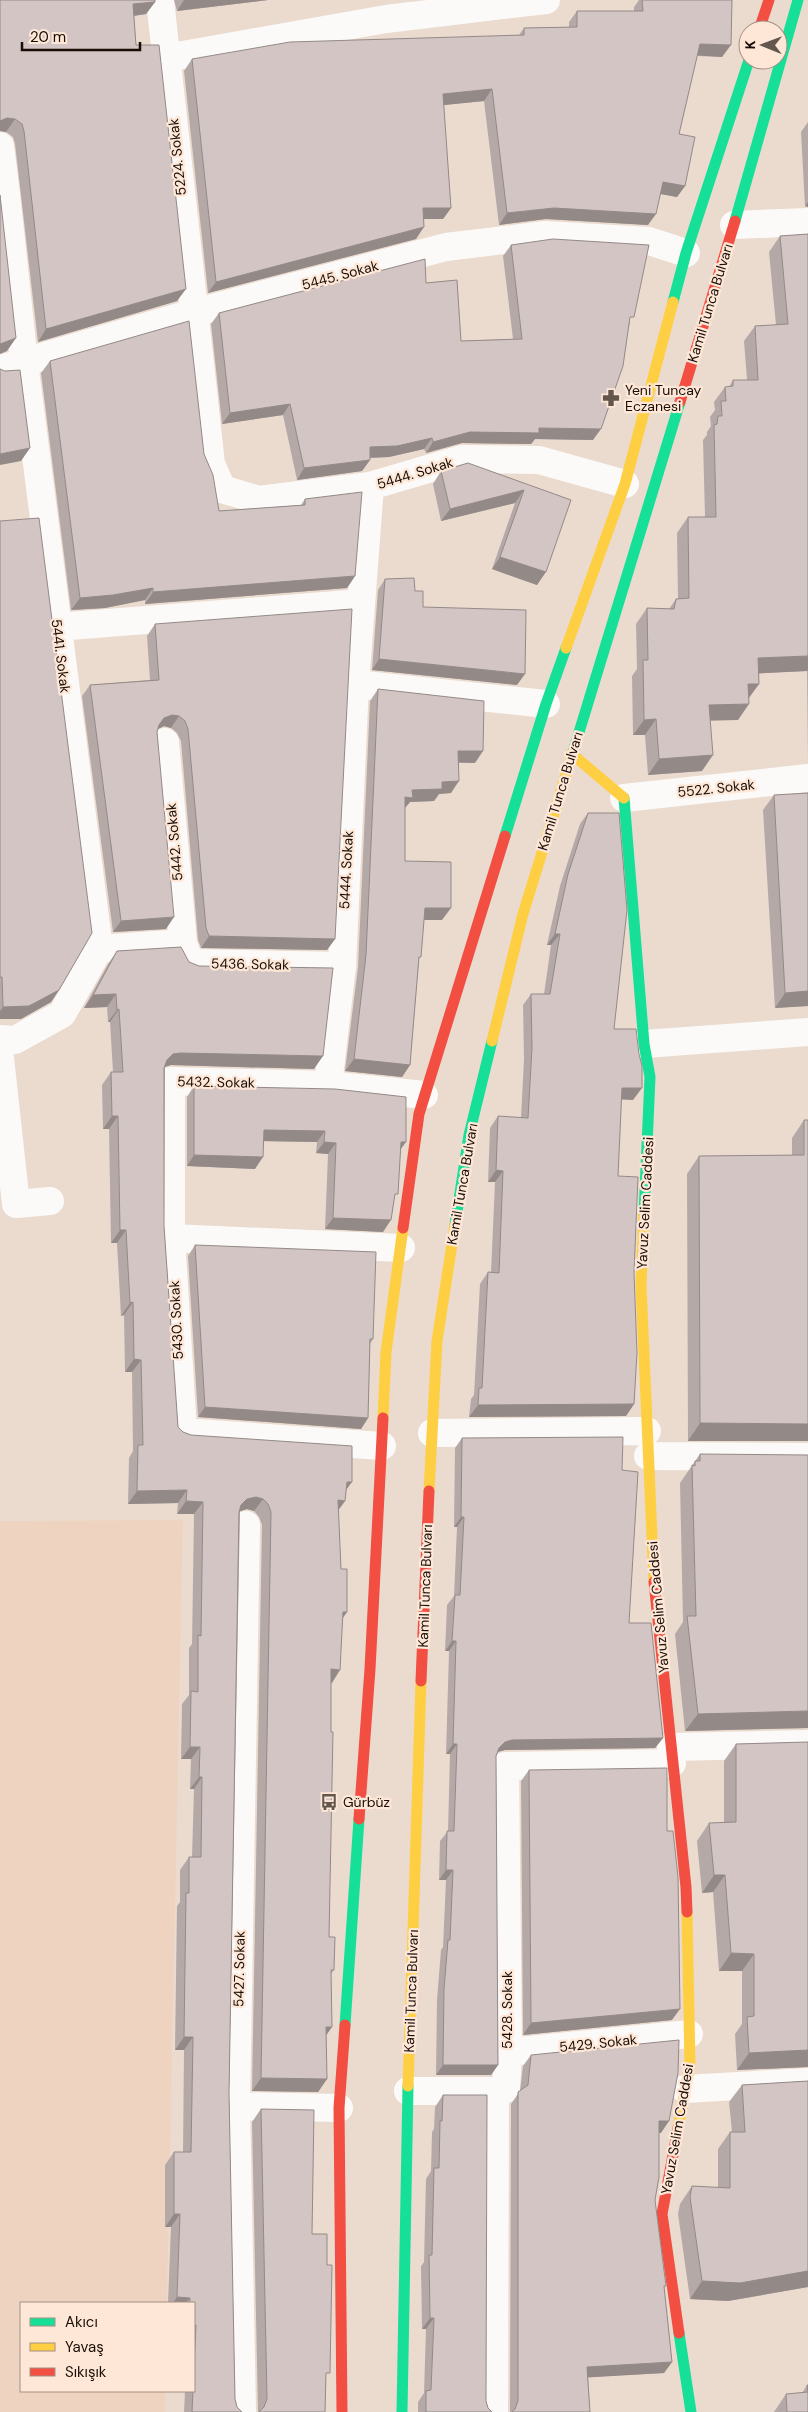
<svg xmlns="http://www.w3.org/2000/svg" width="808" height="2412" viewBox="0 0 808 2412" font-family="'DM Sans',sans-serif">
<rect width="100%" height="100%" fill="#ebdbcf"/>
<!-- built -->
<path fill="#eed4c0" d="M183 1520 167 2303H21V2391H165V2412H0V1521Z"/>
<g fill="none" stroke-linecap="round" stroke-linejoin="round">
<!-- street -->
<path stroke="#fcfaf8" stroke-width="28" d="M160 0 211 464 222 489 259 500 370 486
M166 58 386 19 546 0
M0 146 6 194
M0 196 6 194 24 362 99 949
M734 225 808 222
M0 369 193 313 446 247 545 235 649 241 686 253
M57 627 361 603
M355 684 546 704
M165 742 183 943
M624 798 808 778
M342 966 355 684 370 486 462 459 539 460 625 484
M0 1039 15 1040 62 1014 99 949 183 943 190 963 342 966 328 1085 424 1095
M644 1044 808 1032
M0 1058 16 1204 50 1201
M171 1238V1081L328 1085
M432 1433 647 1431
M382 1446 183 1432 171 1238 401 1248
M648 1456 808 1457
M671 1747 808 1744
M508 2052 689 2034
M685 2089 808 2082
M408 2091H495
M236 2106 339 2108
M242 2412 236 2106 246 1525
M494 2412 495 2091 506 2089 508 2052 505 1766 672 1763"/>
<!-- fast -->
<path stroke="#16e098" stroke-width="11" d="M735 221 798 0
M673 302 686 253 749 60
M573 752 680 402
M624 798 644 1044 650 1077 644 1214
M505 836 546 704 566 648
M455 1225 469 1135 492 1041
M345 2025 359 1819
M679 2333 691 2412
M402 2412 408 2086"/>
<!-- slow -->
<path stroke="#ffcf43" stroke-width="11" d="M566 648 625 484 673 302
M572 754 624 798
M492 1041 523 914 573 752
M644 1214 641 1285 654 1582
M383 1418 386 1352 403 1228
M429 1491 437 1341 455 1225
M408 2086 421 1681
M678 2128 690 2065 687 1912"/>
<!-- jam -->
<path stroke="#f24e42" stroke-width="11" d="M759 30 769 0
M680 402 735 221
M403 1228 419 1114 505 836
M654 1582 686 1887 687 1912
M421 1681 429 1491
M359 1819 370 1669 383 1418
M678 2128 662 2214 679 2333
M342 2412 339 2108 345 2025"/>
</g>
<!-- wall -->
<path fill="#b5a9a8" d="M0 0 155 2 146 14 134 16 136 45 177 301 38 342 15 144 13 137 6 132 0 131Z
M174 0H268L177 11Z
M639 0H732L722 57 697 56 679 134 685 186 677 197 661 194 648 225 546 219 499 225 484 101 443 105 451 208 443 219H424L416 239 208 293 184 71 192 59 519 35 524 28 569 27V22L577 11H634V7Z
M808 122V207L805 206 801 132Z
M808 234V763L807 671 759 673V684L748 699 738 720H710L702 771 648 775 645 735H633L632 676 637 669 636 624 647 608 669 609 676 599H678L677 533 688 517H705L703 440 707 435V432L711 426 710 417 715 410 714 402 725 387H729L733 380H747L744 341 755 326 776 325 769 252 780 236Z
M511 245 630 323 593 440 535 439 531 444 462 443 426 453 424 449 389 457 370 458V460L362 471 297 480 283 415 222 424 211 324 219 313 426 283 461 341 513 339 503 256Z
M50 361 204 454 219 511 301 505 305 499 355 576 347 588 145 604V600L105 608 71 610 41 373Z
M441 471 571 500 537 585 492 569 515 503 441 521 433 484Z
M0 521 59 990 51 1002 21 1019H0Z
M385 579 415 591 423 607 517 685 372 670 378 590Z
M155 624 335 939 327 950 201 948 198 940 181 741 177 733 171 728 164 726 158 729 157 732 166 929 113 932 82 696 90 685 150 680 147 636Z
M378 689 475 763H459L451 793 439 794 434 801 410 802 405 808V861L442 920H424L419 960 410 1065 402 1077 345 1071 358 967 370 701Z
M808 793V1006L775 1008 763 810 774 795Z
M588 813 614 1029 633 1100 621 1099 618 1176 634 1273V1404L626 1416 469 1417 471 1399 474 1395 480 1284 488 1272H491L495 1182H488L490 1128 498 1116 521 1118 524 1059 523 1005 531 994H544L551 945H547L560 886 580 824Z
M117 951 189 962 314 1069 171 1065 165 1067 164 1226 178 1427 183 1432 346 1490 345 1501 338 1511 341 1569 347 1612 342 1618 332 1683H331L329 1937 334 1970 331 1974 326 2035 327 2079 318 2092 252 2091 262 1525 259 1517 254 1511 247 1509 240 1511 229 2093 235 2399 237 2407 242 2412H184L185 2391H194V2303H168L171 2227H165V2165L174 2152H183L184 2050H175L177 1906 180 1902V1870L189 1857H192L194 1789H190L191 1759H181L182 1704 189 1695V1648L192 1644 194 1514H177L178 1503 128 1504 129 1458 133 1451 132 1372H125L124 1315 121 1316 117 1243H111L109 1129H103L102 1085 111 1072H113L110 1022H108L107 1007 84 1008 108 964Z
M194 1086 401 1149 394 1200 383 1232 325 1229 328 1154 316 1153 317 1142 263 1141 255 1169 187 1166V1097Z
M804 1120H808V1441H688L687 1174 699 1156 792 1155V1138Z
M195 1245 373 1339 370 1344 368 1418 361 1429 198 1417 188 1256Z
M462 1438 622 1470 629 1623 663 1738 655 1748 505 1750 498 1752 496 1756 498 2065 491 2075H436L437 2000 441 1950 443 1947 446 1880H439L440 1841 448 1831 450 1754H446L449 1651H445L447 1605 454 1596 457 1527H454L455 1448Z
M700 1454 808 1728 685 1731 675 1634 683 1622 680 1483Z
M808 1742V2067L737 2070 735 2034 742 2024V1971H719L713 1892 702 1893 697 1841 709 1823H724V1761L736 1744Z
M529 1770 672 2020 523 2035 521 1781Z
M531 2055 661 2133H659L655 2200 672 2362 664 2373 588 2377 590 2412H510L511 2104 520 2091 523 2066Z
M808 2081V2287L728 2301 690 2299 678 2214 680 2204 692 2186 718 2188V2149L730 2132H732L729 2102 742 2085Z
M443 2095 486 2401 488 2408 492 2412H418V2402L424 2393 426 2329H422L421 2266 424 2262 426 2179 431 2171 432 2132 434 2129 435 2107Z
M261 2109 312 2234 326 2378 325 2412H258L252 2122Z
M807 2385 808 2412H774L786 2394 802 2393Z"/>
<!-- shaded-wall -->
<path fill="#938a88" d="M184 0H268L177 11Z
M155 2 146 14 125 17 133 4Z
M700 44 731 45 722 57 692 55Z
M492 89 484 101 435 106 443 94Z
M7 118 15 119 6 132 0 131V121Z
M663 182 685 186 677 197 655 193Z
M808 202V207L805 206Z
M423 208H451L443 219H415Z
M554 208 656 214 648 225 546 219 499 225 507 213Z
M424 227 416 239 208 293 216 282Z
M186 289 177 301 38 342 46 329Z
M16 338 7 351 0 354V344Z
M290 404 283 415 222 424 230 413Z
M539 428 601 429 593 440 535 439 531 444 462 443 426 453 433 442 470 432Z
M432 438 424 449 389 457 362 458 370 447Z
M30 448 21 461 0 465V454Z
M370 460 362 471 297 480 304 468Z
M524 490 515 503 441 521 450 509Z
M500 557 546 572 537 585 492 569Z
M355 576 347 588 145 604 153 592Z
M153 588 145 600 105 608 71 610 80 598Z
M808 656V670L807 671 748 674 758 658Z
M379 659 525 674 517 685 372 670Z
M748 684H759L748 699Z
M749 704 738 720 698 721 709 705Z
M172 715 179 716 171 728 164 726 156 730 151 736 164 718Z
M656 719 645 735H633L644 720Z
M458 751H483L475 763 450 762Z
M713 755 702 771 648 775 659 759Z
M459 781 451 793 439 794 434 801 410 802 404 809 405 797 412 790 442 782Z
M425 908H451L442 920H417Z
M174 917 166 929 113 932 121 921Z
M555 934H560L551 945H547Z
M209 936 335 939 327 950 201 948Z
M59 990 51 1002 21 1019H0V1011L3 1007Z
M808 991V1006L775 1008 785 993Z
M116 994 107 1007 84 1008 93 995Z
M119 1009 110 1022H108L117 1010Z
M180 1053 323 1056 314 1069 171 1065 164 1067 167 1060 173 1054Z
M354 1059 410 1065 402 1077 345 1071Z
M622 1088H642L633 1100 614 1099Z
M112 1116H118L109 1129H103Z
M264 1130 325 1131 317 1142 256 1141Z
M324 1142 336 1143 328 1154 316 1153Z
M401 1142H406L398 1153Z
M194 1155 263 1157 255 1169 187 1166Z
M496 1170 503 1171 495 1182H488Z
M333 1218 391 1220 383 1232 325 1229Z
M120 1230H126L117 1243H111Z
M133 1302 124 1315 121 1316 130 1303Z
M134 1359 141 1360 132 1372H125Z
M634 1404 626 1416 469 1417 478 1405Z
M205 1407 368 1418 361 1429 198 1417Z
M700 1423 808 1424V1441H688Z
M347 1482H352L343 1494Z
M187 1490 178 1503 128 1504 137 1491Z
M256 1497 263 1499 254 1511 247 1509 238 1512 241 1505 247 1499Z
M338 1500 345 1501 336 1513Z
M186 1501 203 1502 194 1514H177Z
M461 1517H464L457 1527H454Z
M343 1612H347L338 1625Z
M452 1641H456L449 1651H445Z
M331 1669 340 1670 332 1683 322 1682Z
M808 1711V1728L685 1731 698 1714Z
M663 1738 655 1748 505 1750 497 1752 499 1748 505 1742 512 1740Z
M453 1744H457L450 1754H446Z
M190 1747H200L191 1759H181Z
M199 1777H202L194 1789H190Z
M446 1870H453L446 1880H439Z
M714 1875H725L713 1892 702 1893Z
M731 1953 754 1954 742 1971H719Z
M680 2009 672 2020 523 2035 531 2023Z
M326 2027H332L323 2040Z
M184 2037H193L184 2050H175Z
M808 2050V2067L737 2070 749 2053Z
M443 2065H498L491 2075H436Z
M261 2078 327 2079 318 2092 252 2091Z
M659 2121H669L661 2133 651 2132Z
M174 2214H180L171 2227H165Z
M808 2271V2287L728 2301 690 2299 702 2281Z
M177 2297 190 2298 186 2303H173Z
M430 2318H434L426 2329H422Z
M672 2362 664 2373 579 2378 587 2367Z"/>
<!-- building -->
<path fill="#d2c5c3" stroke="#938a88" d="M0 0H155V2L133 4 136 45H159L186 289 46 329 24 131 22 124 15 119 7 118 0 121Z
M642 0H732L731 45 700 44 679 134 695 137 685 186 663 182 656 214 554 208 507 213 492 89 443 94 451 208H423L424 227 216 282 192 59 290 42 524 35V28L577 27V11H643Z
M0 195 16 338 0 344Z
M808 234V656L758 658 759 684H748L749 704 709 705 713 755 659 759 656 719 644 720 643 660H648L647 608 674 609 676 599 689 598 688 517H716L714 425 717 424 718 416H722L721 401H726L725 387 733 386V380H758L755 326 788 324 780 236Z
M553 239 649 245 634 317H630L623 366 601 429 539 428V433L470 432 433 442 432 438 397 446 370 447V460L304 468 290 404 230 413 219 313 425 259 426 283 457 280 461 341 522 339 511 245Z
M189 321 204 454 213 475 219 511 305 505V499L362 492 355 576 153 592V588L113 595 80 598 50 361Z
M0 369 5 371 20 370 30 448 0 454Z
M468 463 571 500 546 572 500 557 524 490 450 509 441 471Z
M39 518 92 933 59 990 29 1006 3 1007 2 977H0V521Z
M414 578 415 591H423V607L526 610 525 674 379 659 385 579Z
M352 609 335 939 209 936 206 928 188 729 185 721 179 716 172 715 164 718 159 725 157 732 174 917 121 921 90 685 159 680 155 624Z
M378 689 484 701 483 751H458L459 781 442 782V789L412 790 413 798 405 797V861L451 862V908H425L421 957H419L410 1065 354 1059 366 955Z
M808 793V991L785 993 774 795Z
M588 813H619L627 910 614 1029H636L639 1054 642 1066V1088H622L618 1176 638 1177 634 1273 637 1353 634 1404 478 1405 479 1388H482L488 1272 499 1273 503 1171 496 1170 498 1116 528 1118 532 1048 531 994H550L560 934H555L568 874Z
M181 947 189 962 199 966 333 968 323 1056 180 1053 173 1054 167 1060 164 1068V1226L178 1427 183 1432 191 1435 352 1446V1482H347L345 1501 338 1500 341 1569H347V1612H343L340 1670 331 1669V1732H333L329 1937H335L334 1970H331L332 2027H326L327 2079 261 2078 271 1512 268 1504 263 1499 256 1497 247 1499 241 1505 239 1512 229 2093 235 2399 237 2407 242 2412H192L196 2325H194V2303H190V2298L177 2297 180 2214H174V2152H191L193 2037H184L186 1893H189V1857H201L202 1777H199L200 1747H190L191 1691 198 1692V1635L201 1636 203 1502 186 1501 187 1490 137 1491 138 1445H143L141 1360 134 1359 133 1302 130 1303 126 1230H120L118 1116H112L111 1072H123L119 1009 117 1010 116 994 93 995 117 951Z
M194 1086 335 1089 406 1097V1142H401L398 1194H395L391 1220 333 1218 336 1143 324 1142 325 1131 264 1130 263 1157 194 1155Z
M804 1120H808V1424L700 1423 699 1156 804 1155Z
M195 1245 376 1252 373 1339H370L368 1418 205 1407Z
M623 1437 622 1470 638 1472 629 1623H651L663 1738 512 1740 505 1742 499 1748 496 1756 498 2065H443L444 1989 448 1940H450L453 1870H446L447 1831H454L457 1744H453L456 1641H452L455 1595H460L464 1517H461L462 1438Z
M700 1454 808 1455V1711L698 1714 687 1616H696L692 1465 695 1466V1461H700Z
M808 1742V2050L749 2053 747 2017 754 2016V1954L731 1953 725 1875H714L709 1823 736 1822V1744Z
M667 1768V1831H673L678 1877 680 2009 531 2023 529 1770Z
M679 2040 678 2073 669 2121H659V2177L655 2200 666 2286H664L672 2362 587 2367 590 2412H512L515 2409 518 2401V2092L528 2085 531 2055Z
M808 2081V2271L740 2283 702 2281 690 2197 692 2186 730 2188V2132H745L742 2085Z
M443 2095H487L486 2401 488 2408 492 2412H426V2391L431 2390 434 2318H430L429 2255H432L434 2168H439L440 2121H442Z
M261 2109 314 2110 312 2234H327V2265H332L330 2373H326L325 2412H259L264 2407 267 2399Z
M807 2385H808V2412H787L786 2394 808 2392Z"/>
<!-- icons -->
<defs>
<g id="pharmacy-bare" transform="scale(1.35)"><path d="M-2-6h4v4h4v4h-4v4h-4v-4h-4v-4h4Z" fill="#62564d" stroke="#ffe7d7" stroke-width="2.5" paint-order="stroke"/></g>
<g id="bus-bare" transform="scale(1.35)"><path d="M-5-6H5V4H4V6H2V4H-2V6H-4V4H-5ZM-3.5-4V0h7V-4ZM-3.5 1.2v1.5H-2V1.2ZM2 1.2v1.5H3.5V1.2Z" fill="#62564d" stroke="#ffe7d7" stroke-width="2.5" paint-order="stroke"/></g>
</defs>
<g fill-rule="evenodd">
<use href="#pharmacy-bare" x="611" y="398"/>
<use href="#bus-bare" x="329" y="1802"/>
</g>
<g text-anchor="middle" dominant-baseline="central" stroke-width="4.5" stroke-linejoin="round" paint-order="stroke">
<!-- street labels -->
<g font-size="14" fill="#180e07" stroke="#ffe7d7">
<text transform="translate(177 157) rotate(-96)">5224. Sokak</text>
<text transform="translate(340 275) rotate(-15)">5445. Sokak</text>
<text transform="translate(710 303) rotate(-73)">Kamil Tunca Bulvarı</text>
<text transform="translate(415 473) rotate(-17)">5444. Sokak</text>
<text transform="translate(61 656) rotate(83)">5441. Sokak</text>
<text transform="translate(716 788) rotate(-6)">5522. Sokak</text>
<text transform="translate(560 791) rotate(-73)">Kamil Tunca Bulvarı</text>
<text transform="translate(174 842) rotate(-95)">5442. Sokak</text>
<text transform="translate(346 870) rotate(-87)">5444. Sokak</text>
<text transform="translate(250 964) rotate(1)">5436. Sokak</text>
<text transform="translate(216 1082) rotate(1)">5432. Sokak</text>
<text transform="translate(462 1184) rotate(-80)">Kamil Tunca Bulvarı</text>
<text transform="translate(645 1203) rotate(-87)">Yavuz Selim Caddesi</text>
<text transform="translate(176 1320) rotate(-93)">5430. Sokak</text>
<text transform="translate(425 1586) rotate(-88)">Kamil Tunca Bulvarı</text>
<text transform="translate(658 1607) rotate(-95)">Yavuz Selim Caddesi</text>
<text transform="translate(239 1969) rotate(-89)">5427. Sokak</text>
<text transform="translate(411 1991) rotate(-88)">Kamil Tunca Bulvarı</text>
<text transform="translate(507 2010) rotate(-90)">5428. Sokak</text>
<text transform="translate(598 2043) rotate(-6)">5429. Sokak</text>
<text transform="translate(677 2129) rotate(-80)">Yavuz Selim Caddesi</text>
</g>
<!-- poi labels -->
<g font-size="14" fill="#180e07" stroke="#ffe7d7" text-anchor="start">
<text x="625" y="390">Yeni Tuncay<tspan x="625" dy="16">Eczanesi</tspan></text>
<text x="343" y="1802">Gürbüz</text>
</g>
</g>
<!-- legend -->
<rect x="20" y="2302" width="175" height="90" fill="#ffe7d7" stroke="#a39084"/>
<rect x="30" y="2318" width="25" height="8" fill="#16e098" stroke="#a39084"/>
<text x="65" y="2327" font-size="15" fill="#180e07">Akıcı</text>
<rect x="30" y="2343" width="25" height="8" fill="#ffcf43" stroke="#a39084"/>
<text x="65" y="2352" font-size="15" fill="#180e07">Yavaş</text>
<rect x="30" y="2368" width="25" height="8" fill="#f24e42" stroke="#a39084"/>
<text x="65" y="2377" font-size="15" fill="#180e07">Sıkışık</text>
<!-- north arrow -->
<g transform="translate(763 45) rotate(271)"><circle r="24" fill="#ffe7d7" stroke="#a39084"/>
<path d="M0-4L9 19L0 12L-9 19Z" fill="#62564d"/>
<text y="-8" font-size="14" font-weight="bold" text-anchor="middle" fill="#180e07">K</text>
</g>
<!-- scale -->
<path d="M22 42v8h118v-8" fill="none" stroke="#180e07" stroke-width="2.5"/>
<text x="30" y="42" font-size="15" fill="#180e07" stroke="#ffe7d7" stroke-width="4" paint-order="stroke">20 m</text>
</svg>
